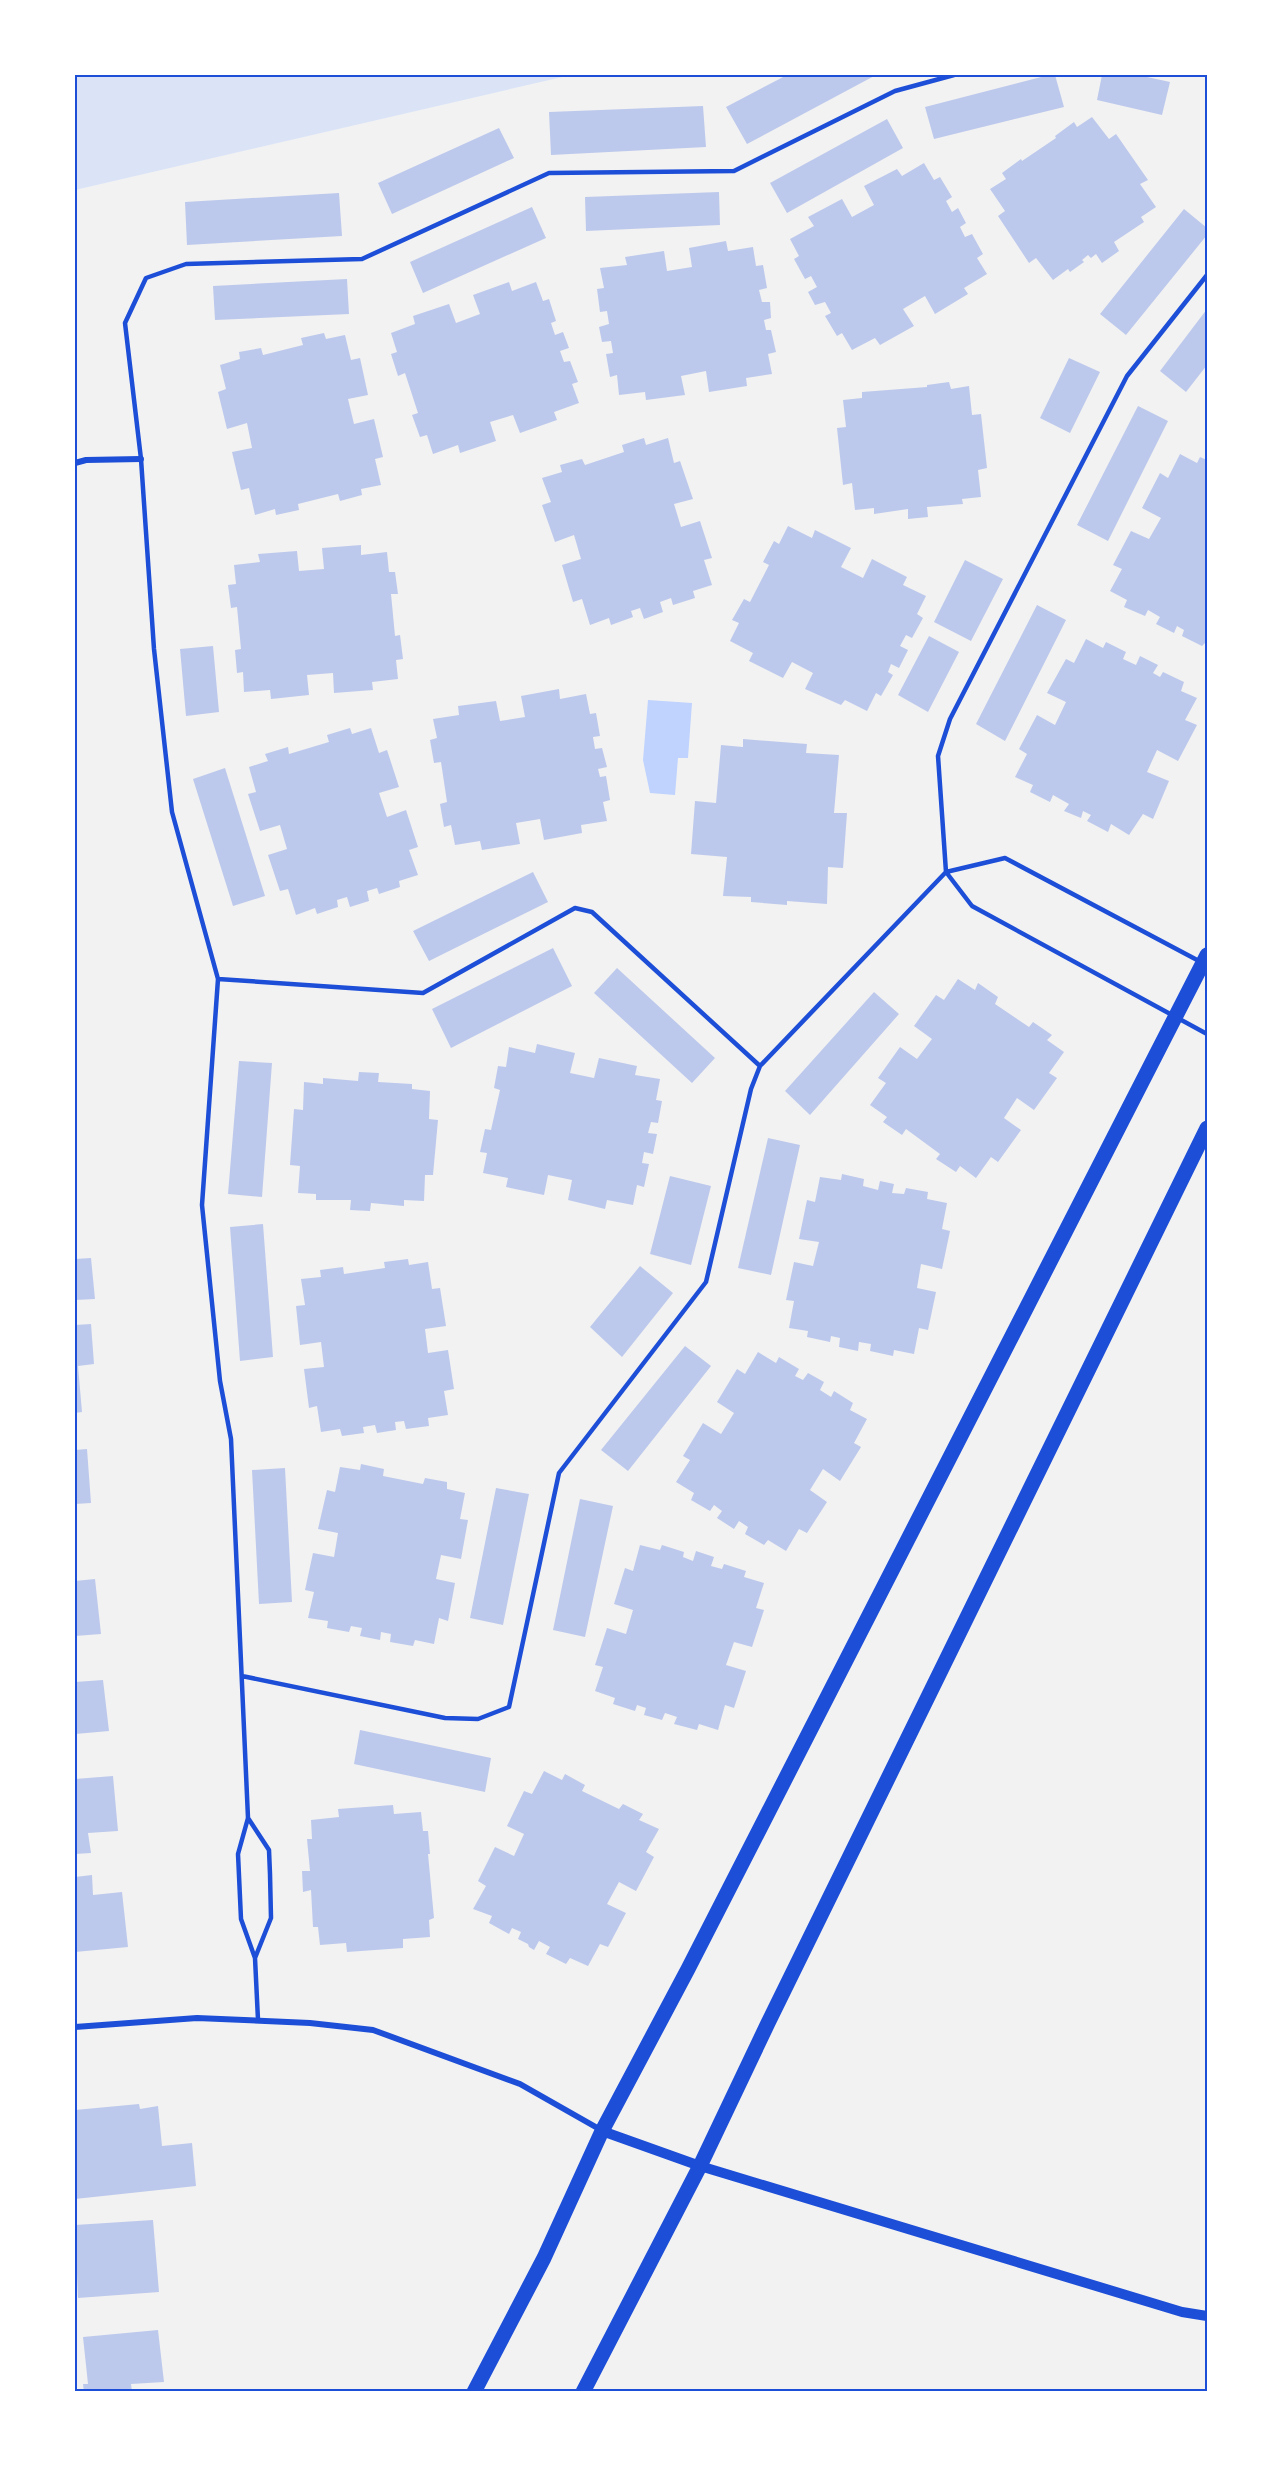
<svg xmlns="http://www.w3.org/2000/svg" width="1282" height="2467" viewBox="0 0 1282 2467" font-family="'Open Sans',sans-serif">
<rect width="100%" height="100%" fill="#f2f2f2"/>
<!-- green -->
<path fill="#dbe4f7" d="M75 75H571L75 190Z"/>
<!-- water -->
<path fill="#bfd3fe" d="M648 700 692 703 688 758H678L675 795 650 793 643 760Z"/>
<!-- building -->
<path fill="#bdc9ec" d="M787 75H876L747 144 726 107Z
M1049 75H1055L1064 107 934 139 925 107Z
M1102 75H1138L1170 82 1162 115 1097 100Z
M703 106 706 147 551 155 549 112Z
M1092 117 1109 139 1116 134 1148 180 1140 184 1156 207 1141 217 1144 222 1114 242 1119 251 1102 263 1096 254 1091 258 1088 255 1082 260 1084 262 1070 272 1068 269 1053 280 1036 258 1029 263 998 216 1005 211 990 189 1006 179 1002 173 1021 159 1022 161 1056 138 1055 136 1074 122 1077 127Z
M887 119 903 148 787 213 770 183Z
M499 128 514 158 392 214 378 183Z
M924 163 934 180 940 177 952 197 946 201 952 212 958 208 966 223 960 227 965 237 972 234 983 254 977 258 987 274 964 288 968 294 935 314 925 296 903 309 914 326 880 345 875 338 852 350 842 333 837 336 825 316 831 313 825 302 815 305 808 292 817 287 811 276 805 279 794 259 799 256 790 239 814 226 808 217 842 199 852 217 874 205 864 186 897 169 902 176Z
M719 192 720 225 586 231 585 197Z
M339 193 342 236 187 245 185 202Z
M532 207 546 238 423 293 410 262Z
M1184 209 1207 228V235L1126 335 1100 314Z
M726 241 728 251 753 247 756 266 763 265 767 288 759 290 762 302H770L771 318 764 320 766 330H771L776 352 768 354 772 374 746 378 747 386 709 392 706 371 681 376 685 395 646 400 645 392 619 395 617 375 610 377 606 354 613 353 611 341 602 342 599 327 609 324 607 311 600 312 597 289 604 288 600 268 627 265 625 257 664 251 667 271 692 267 689 248Z
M347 279 349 314 215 320 213 286Z
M509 282 512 291 536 282 543 301 549 299 556 321 551 323 555 335 563 332 569 348 560 351 564 362 570 361 578 382 572 384 579 403 554 412 557 420 520 433 513 415 490 422 496 441 460 453 458 445 433 454 427 435 420 437 412 415 418 413 405 373 398 376 391 354 397 352 391 333 415 324 413 316 449 304 456 323 480 314 473 295Z
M1207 309V365L1186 392 1160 371Z
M324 333 326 339 345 335 351 360 360 358 368 395 348 399 354 424 374 419 383 457 375 459 381 485 361 489 362 495 340 501 338 494 298 504 299 510 276 515 275 509 255 515 249 488 241 490 232 452 252 448 247 423 227 429 218 392 226 389 220 365 240 359 239 352 261 348 263 355 303 345 301 338Z
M1069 358 1100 372 1070 433 1040 418Z
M949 382 951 389 969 386 972 415 981 414 987 468 978 470 981 497 962 499 963 504 927 507 928 517 908 519V509L874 514V508L855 510 852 483 843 485 837 428 846 427 843 400 862 398V392L927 387V385Z
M1138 406 1168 421 1108 541 1077 525Z
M644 438 646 445 668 438 674 463 680 461 693 499 674 504 681 527 700 521 712 558 704 560 712 585 693 591 695 598 673 605 671 598 660 602 663 612 644 619 640 608 631 611 633 617 611 625 609 618 590 625 582 599 573 602 562 565 581 559 574 535 555 542 542 505 551 502 542 478 562 472 560 465 582 459 585 465 624 452 622 445Z
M1180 454 1197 463 1200 457 1207 460V641L1202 646 1182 636 1184 630 1177 626 1174 633 1156 624 1160 617 1148 610 1145 616 1124 607 1127 600 1110 591 1122 569 1113 565 1131 531 1149 539 1161 518 1142 508 1160 473 1168 478Z
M788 526 812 538 815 530 851 548 841 567 863 578 872 559 907 577 903 585 926 596 917 614 923 618 912 638 906 635 900 646 908 650 899 668 891 664 888 672 893 675 881 696 876 693 867 711 845 700 841 705 805 689 813 673 792 662 783 678 749 661 753 653 730 641 739 623 732 620 744 599 750 602 769 565 763 562 774 541 779 544Z
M361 545V555L387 552 389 572H395L398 594H391L395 636 400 635 403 659 396 660 398 679 372 682 373 690 334 693 333 673 307 675 309 695 271 699 270 690 244 692 243 672 237 673 235 650 241 649 237 607 231 608 228 585 236 584 234 565 260 562 258 554 297 551 299 571 324 569 322 548Z
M965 560 1003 579 971 641 934 622Z
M1037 605 1066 620 1005 741 976 724Z
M929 636 959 652 928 712 898 695Z
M1086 639 1103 648 1106 642 1126 652 1123 659 1136 665 1140 656 1158 665 1153 673 1160 677 1163 672 1184 682 1181 691 1197 698 1185 720 1197 725 1178 761 1157 750 1147 772 1169 781 1153 819 1143 814 1129 835 1111 824 1108 832 1087 821 1091 815 1083 811 1081 818 1064 811 1069 804 1053 795 1050 802 1030 792 1033 785 1015 777 1027 754 1019 749 1037 715 1055 725 1066 702 1047 693 1066 659 1074 663Z
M213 646 219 712 186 716 180 649Z
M559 689 560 699 586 694 590 714 596 713 600 736 593 737 595 749 602 748 607 767 598 769 600 777 606 776 610 800 603 802 607 821 581 825 582 833 544 840 540 819 516 823 520 844 482 850 480 841 455 845 451 825 444 827 440 804 447 802 441 762 434 763 430 740 437 738 433 719 459 715 458 706 496 701 500 721 525 717 521 696Z
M350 728 352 734 371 728 379 753 387 750 399 787 379 793 387 817 406 810 418 847 409 850 418 875 399 881 400 887 379 894 377 888 367 891 369 901 350 907 347 897 337 900 338 907 317 914 315 908 296 915 288 889 280 891 268 855 287 849 280 825 260 831 248 794 256 792 249 767 268 761 265 754 288 747 289 754 329 742 327 735Z
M743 739 807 744 806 753 839 755 834 813H847L843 868 828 867 827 904 787 901V905L751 902V897L723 896 727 857 691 854 695 801 716 803 721 745 743 747Z
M225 768 265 896 233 906 193 779Z
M533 872 548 902 429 961 413 931Z
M553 948 572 986 451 1048 432 1009Z
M617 968 715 1058 692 1083 594 993Z
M958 979 975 990 978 983 998 997 995 1004 1029 1027 1033 1022 1052 1035 1047 1040 1064 1052 1049 1073 1057 1078 1034 1110 1017 1098 1004 1118 1021 1130 998 1162 991 1157 976 1178 960 1166 956 1172 936 1159 940 1154 906 1129 902 1135 883 1122 887 1117 870 1105 886 1083 878 1078 900 1047 917 1059 932 1039 914 1026 936 995 944 1000Z
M874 992 899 1014 810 1115 785 1091Z
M537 1044 575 1053 570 1073 594 1078 599 1058 637 1066 635 1075 660 1079 656 1100 662 1101 658 1123 651 1122 648 1133 657 1134 653 1154 644 1152 642 1163 649 1164 644 1187 637 1185 633 1205 607 1200 605 1209 568 1200 572 1180 548 1175 544 1195 506 1187 508 1178 483 1173 487 1153 480 1152 485 1129 491 1130 500 1090 494 1088 498 1066 506 1067 509 1047 535 1053Z
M239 1061 272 1063 262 1197 228 1194Z
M359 1072 379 1073 378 1082 412 1084V1089L430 1091 429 1119 438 1120 433 1175H425L424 1201 404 1200V1206L371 1203 370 1211 350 1210 351 1200H316V1194L298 1193 300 1166 290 1165 294 1109 303 1110 304 1082 323 1084V1078L358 1081Z
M768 1138 800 1145 771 1275 738 1268Z
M842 1174 864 1179 863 1186 878 1190 880 1181 894 1184 892 1193 904 1194 906 1188 928 1192 927 1199 947 1203 942 1229 950 1231 942 1269 921 1264 917 1288 936 1292 928 1330 919 1328 914 1354 894 1350 893 1356 870 1351 871 1344 859 1342 858 1351 839 1347 840 1338 831 1336 830 1342 807 1337 808 1331 789 1328 794 1301 786 1300 794 1262 813 1266 819 1242 799 1239 807 1200 815 1202 820 1177 841 1180Z
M670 1176 711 1186 691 1265 650 1254Z
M263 1224 273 1357 240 1361 230 1227Z
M91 1258 95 1299 75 1300V1259Z
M408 1259 409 1265 428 1262 432 1289 440 1288 446 1326 425 1329 428 1353 448 1350 454 1389 444 1391 448 1415 428 1418 429 1426 406 1429 404 1421 395 1422 396 1430 377 1433 375 1425 363 1427 364 1433 342 1436 340 1429 321 1432 317 1406 309 1408 304 1369 324 1367 321 1342 300 1345 296 1306 305 1305 301 1279 321 1277 320 1270 343 1267 344 1274 385 1268 384 1262Z
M640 1266 673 1293 622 1357 590 1327Z
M91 1324 94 1364 78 1366 82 1412 75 1413V1325Z
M685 1346 711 1366 628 1471 601 1450Z
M758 1352 776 1363 779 1357 799 1369 795 1376 803 1380 808 1373 824 1382 820 1390 831 1397 834 1391 853 1403 850 1410 867 1419 854 1443 861 1447 840 1481 823 1469 810 1490 827 1502 807 1533 799 1529 786 1551 768 1540 764 1545 745 1534 748 1527 739 1521 734 1529 717 1518 722 1511 714 1505 710 1511 691 1500 694 1493 676 1482 690 1460 683 1456 703 1423 721 1434 734 1413 717 1402 737 1369 745 1374Z
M87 1449 91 1503 75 1504V1450Z
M361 1464 384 1469 383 1476 423 1484 425 1478 447 1482V1489L465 1493 460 1519 468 1520 461 1559 441 1555 436 1579 455 1583 448 1621 439 1618 434 1644 415 1640 413 1646 390 1642 391 1634 381 1632 380 1640 360 1636 362 1628 351 1626 349 1632 327 1628 328 1621 308 1618 314 1592 305 1590 313 1553 334 1557 338 1533 318 1529 327 1490 335 1492 340 1467 360 1470Z
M285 1468 292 1602 259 1604 252 1470Z
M496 1488 529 1494 503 1625 470 1618Z
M580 1499 613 1506 585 1637 553 1630Z
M640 1545 660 1550 662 1545 684 1552 683 1557 693 1561 696 1551 714 1557 711 1566 722 1569 724 1564 746 1571 744 1577 764 1583 756 1608 764 1610 752 1647 734 1642 726 1665 746 1671 734 1708 725 1705 718 1730 699 1724 697 1730 674 1724 677 1717 665 1713 662 1720 644 1715 646 1708 637 1705 635 1711 613 1704 615 1698 595 1691 603 1667 595 1665 607 1628 626 1634 633 1610 614 1604 625 1568 633 1571Z
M95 1579 101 1634 75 1636V1581Z
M103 1680 109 1731 75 1734V1682Z
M360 1730 491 1758 485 1792 354 1764Z
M544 1771 562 1780 565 1774 585 1785 582 1791 619 1809 623 1804 643 1814 639 1820 659 1829 646 1852 654 1857 636 1891 619 1882 607 1904 626 1913 608 1947 600 1944 588 1966 570 1958 566 1964 546 1954 550 1947 539 1941 534 1950 529 1947 528 1944 518 1939 521 1932 512 1928 509 1934 489 1923 492 1916 473 1909 486 1886 478 1881 495 1847 514 1856 524 1834 507 1826 524 1791 532 1794Z
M113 1776 118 1831 88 1833 91 1853 75 1854V1779Z
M393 1805 394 1814 421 1812 423 1831H428L430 1854H428L434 1918 429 1920 430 1937 403 1939V1948L347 1952 346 1943 320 1945 318 1927H313L311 1890 303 1892 302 1871H310L307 1839H312L311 1820 339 1817 338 1809Z
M92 1875 93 1895 122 1892 128 1947 75 1952V1877Z
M139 2104 140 2109 158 2106 162 2146 192 2143 196 2186 75 2199V2110Z
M153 2220 159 2292 78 2298 75 2225Z
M158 2330 164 2382 131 2384 132 2392H84L83 2384H88L83 2337Z"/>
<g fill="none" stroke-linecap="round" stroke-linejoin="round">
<!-- service -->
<path stroke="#1d4ed8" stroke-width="4.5" d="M1199 961 1005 858 946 872 972 906 1207 1034
M218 979 423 993 575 908 592 912 760 1066 751 1089 706 1282 559 1473 509 1707 478 1719 445 1718 242 1676
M760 1066 946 872 938 756 950 719 1127 376 1207 275
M248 1818 269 1850 270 1874 271 1918 255 1958
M258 2020 255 1958 241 1919 238 1854 248 1818 231 1439 220 1381 202 1205 218 979 172 812 154 649 141 459 125 323 146 278 186 264 362 259 549 173 734 171 895 91 954 75"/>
<!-- minor -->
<path stroke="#1d4ed8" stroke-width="6" d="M75 463 86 460 141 459
M75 2027 197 2018 310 2023 373 2030 520 2084 601 2130"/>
<!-- tertiary -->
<path stroke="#1d4ed8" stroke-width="10" d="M602 2131 700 2166 1182 2312 1207 2316"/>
<!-- primary -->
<path stroke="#1d4ed8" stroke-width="15" d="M474 2392 544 2258 602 2131 688 1969 1207 955
M583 2392 700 2166 768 2023 1207 1128"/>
</g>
<!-- border -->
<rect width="1282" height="2467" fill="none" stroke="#ffffff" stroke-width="153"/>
<rect x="76" y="76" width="1130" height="2314" fill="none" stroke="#1d4ed8" stroke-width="2"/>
</svg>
